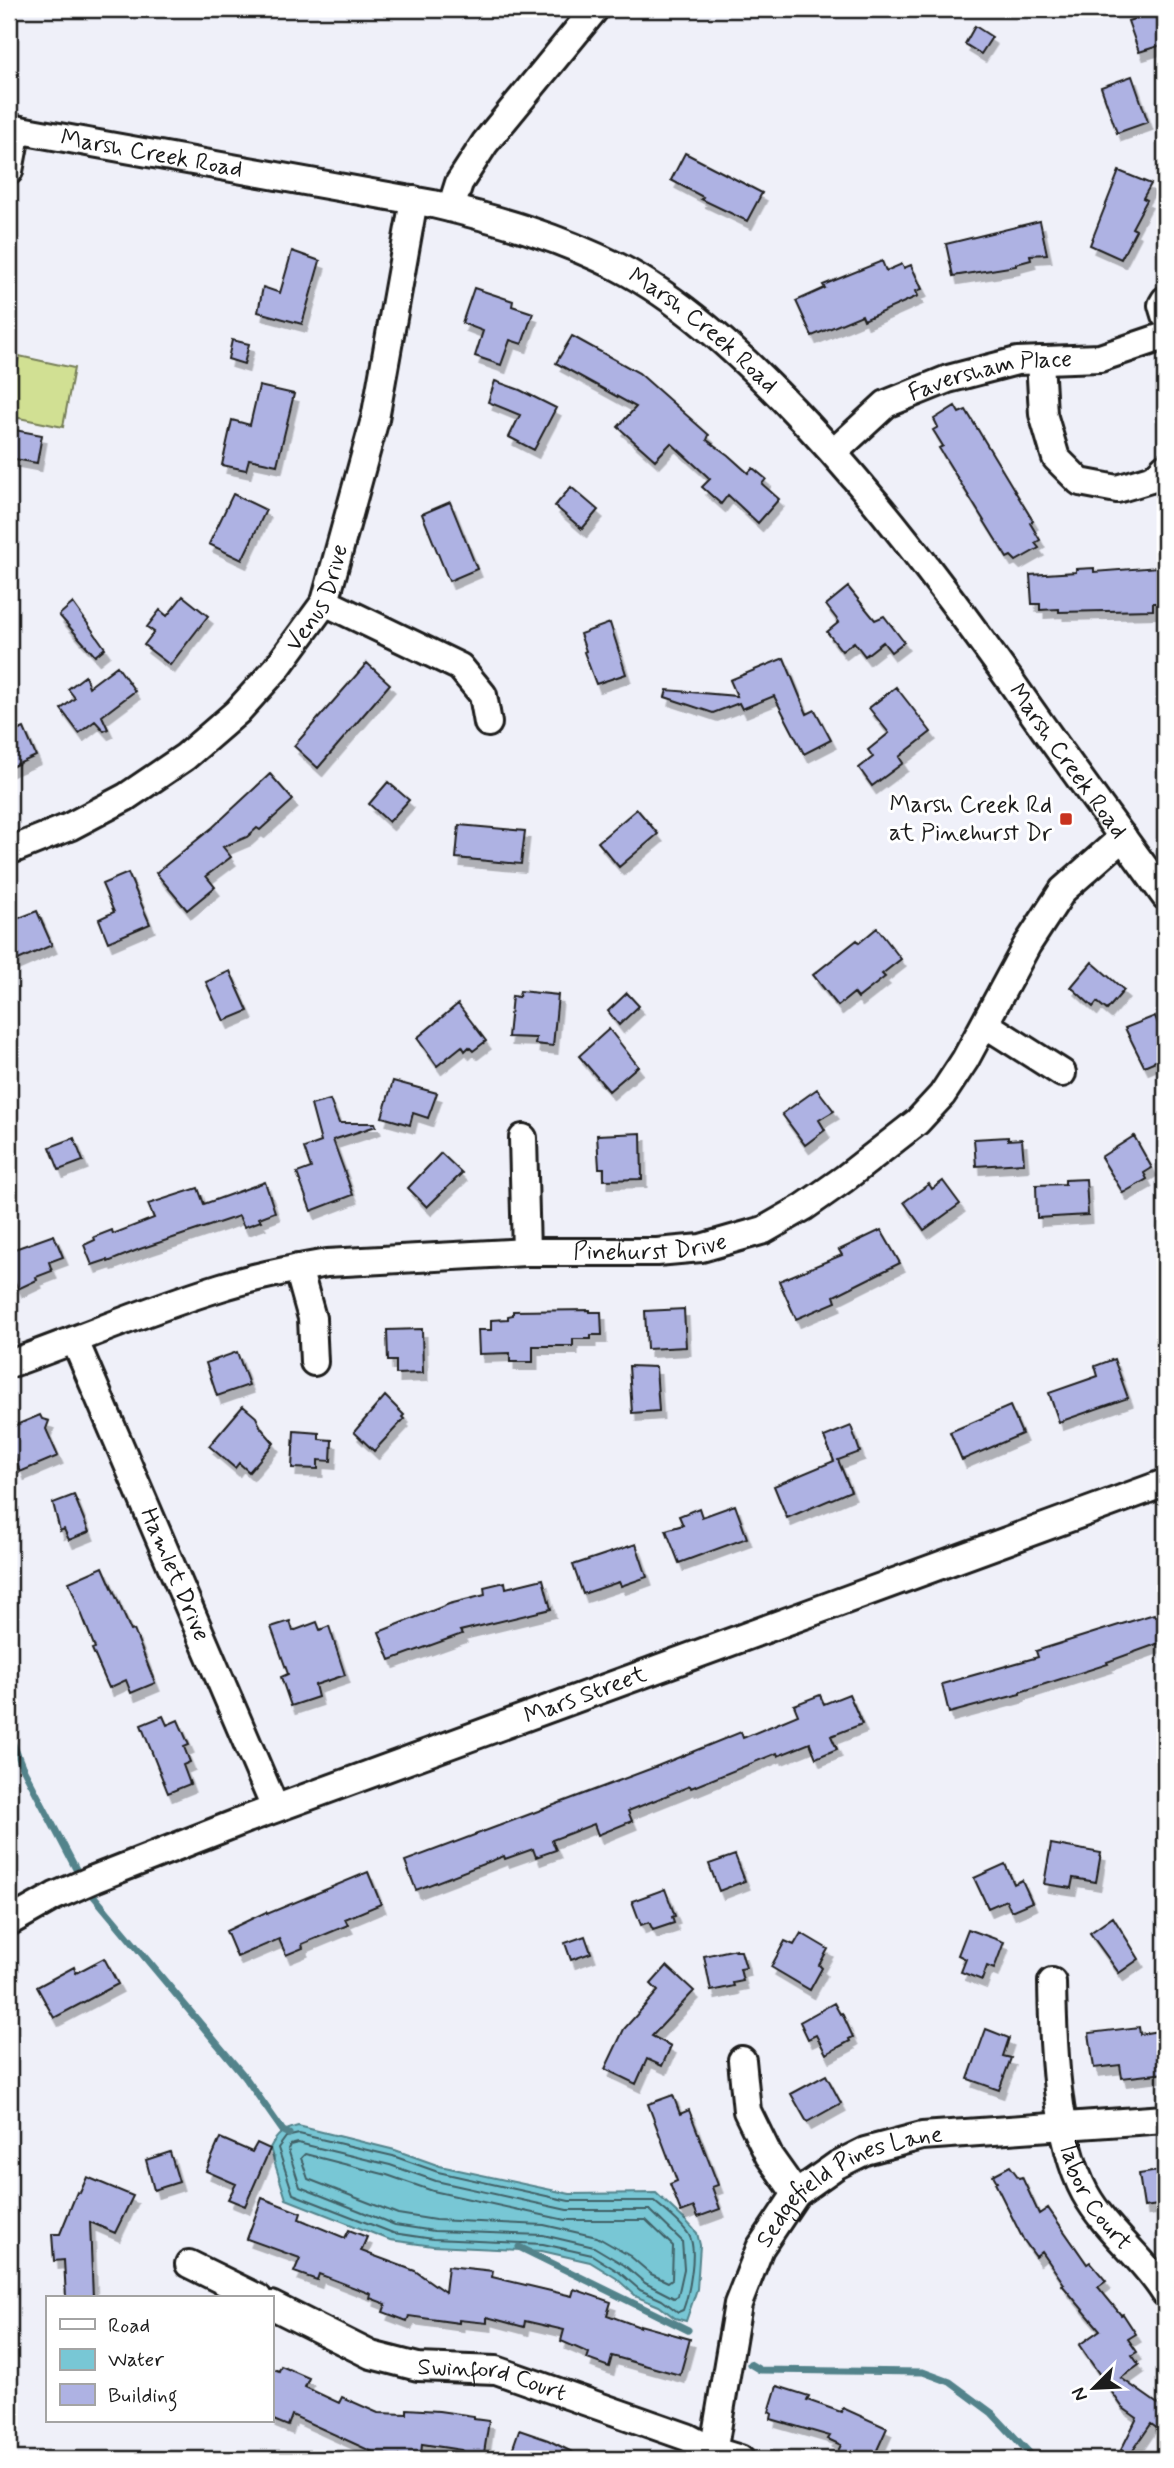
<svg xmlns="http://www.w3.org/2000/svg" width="1174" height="2468" viewBox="0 0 1174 2468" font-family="Mynerve,sans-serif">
<defs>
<filter id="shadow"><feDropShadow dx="4.5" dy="8" stdDeviation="0" flood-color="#0004"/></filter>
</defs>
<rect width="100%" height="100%" fill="#eff0f9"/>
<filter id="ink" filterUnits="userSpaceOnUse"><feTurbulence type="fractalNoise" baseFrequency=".0143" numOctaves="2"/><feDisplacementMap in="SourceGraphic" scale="14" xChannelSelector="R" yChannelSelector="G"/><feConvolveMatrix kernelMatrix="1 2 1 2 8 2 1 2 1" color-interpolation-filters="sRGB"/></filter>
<g filter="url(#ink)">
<!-- green -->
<path fill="#d1e093" stroke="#767e58" stroke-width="2" d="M19 356 74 368 63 427 9 416V404Z"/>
<!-- water -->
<path fill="#78c7d5" stroke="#53838b" stroke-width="2" d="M298 2126 395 2150 440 2166 570 2194 656 2193 687 2222 697 2233 700 2245 697 2289 686 2321 675 2318 659 2306 637 2297 616 2278 590 2262 542 2251 433 2246 390 2240 286 2199 270 2148C277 2134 283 2130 298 2126Z"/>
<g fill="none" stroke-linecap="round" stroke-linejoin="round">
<!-- shore -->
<path stroke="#416066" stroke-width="2" d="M299 2134 393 2156 438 2172 569 2201H654C665 2211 681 2222 689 2235 698 2250 689 2294 683 2310L678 2312 662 2300 640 2290 619 2272 592 2255 543 2244 433 2239 393 2233 293 2194 278 2148 286 2137Z
M298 2143 390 2165 436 2181 567 2210H650L682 2241 684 2269 678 2296 674 2298 645 2283 624 2265 594 2247 543 2235 434 2231 395 2225 300 2187 288 2149 290 2145Z
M305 2154 387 2175 433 2191 565 2220H646L673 2246 672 2279 668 2282 651 2274 630 2256 597 2237 544 2225 435 2220 398 2214 308 2179 301 2158Z"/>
<!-- stream -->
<path stroke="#53838b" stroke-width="7" d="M9 1734 22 1766 77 1871
M92 1894 245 2077 283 2131 289 2134
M519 2247 688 2330
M750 2364 760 2370 923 2372 950 2382 992 2413 1035 2459"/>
</g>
<!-- building -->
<path fill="#aeb2e3" stroke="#1c1c1c" stroke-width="2" filter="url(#shadow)" d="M1165 9V44L1139 52 1128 21Z
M975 26 992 37 981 54 965 44Z
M1132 76 1148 122 1117 133 1101 87Z
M685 153 762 193 747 221 701 199 703 197 671 180Z
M1119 171 1151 184 1143 198 1147 200 1132 228 1136 230 1121 259 1090 245Z
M1040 221 1047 254 1030 255 1031 260 1016 264V266L953 276 946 244Z
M292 251 320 261 302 324 258 312 263 287 280 293Z
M882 261 886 271 902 264 904 268 911 265 922 289 916 291 918 296 864 320 862 315 812 336 796 301 825 288 823 285Z
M474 288 513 301 512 306 533 313 522 344 510 340 501 365 475 356 483 331 462 323Z
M572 336 639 373 709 435 707 440 728 455 748 473 753 468 766 479 762 484 779 499 758 523 728 495 721 504 702 487 710 479 707 476 671 443 655 460 618 427 636 407 556 363Z
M232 340 249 344 244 364 228 359Z
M495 381 520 390 556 408 534 450 509 437 520 415 488 402Z
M259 386 294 394 277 465 249 459 246 470 222 465 232 420 250 425Z
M955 406 959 413 966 410 1033 521 1030 523 1040 540 1035 543 1039 548 1016 561 1011 556 1007 558 939 448 943 446 933 430 938 427 934 419Z
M9 429 42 435 37 463 9 458Z
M571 487 598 510 582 529 555 506Z
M233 494 266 510 242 560 209 544Z
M450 502 477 569 449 581 422 514Z
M1158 567 1160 603H1153V610L1059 612V609L1040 610V604H1032L1030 575 1076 572V569L1094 568V572Z
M848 587 875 620 884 616 904 642 891 652 883 642 865 656 854 642 842 651 827 632 839 622 826 605Z
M183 596 208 616 170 665 144 645 154 632 147 627 160 610 167 616Z
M73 603 105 648 95 656 59 615Z
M610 623 626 674 596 684 584 652 586 651 580 634Z
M784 658 807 714 815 710 831 740 804 754 774 696 742 709 739 703 713 713 665 697 667 690 737 696 730 680Z
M367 663 390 684 318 768 294 746Z
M117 666 135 691 102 716 108 729 104 731 95 721 79 733 61 709 75 698 68 689 85 676 89 687Z
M896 687 931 732 899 757 903 763 872 786 859 768 873 757 868 750 889 733 869 708Z
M24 728 36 756 9 768V734Z
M270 774 293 800 260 830 257 828 247 837 223 847 231 857 206 876 215 887 187 910 156 873 213 827Z
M388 782 409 800 389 822 369 804Z
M637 809 658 834 619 867 598 842Z
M459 825 525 831 521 864 456 858Z
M128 873 150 924 108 942 99 919 114 912 102 884Z
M37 911 52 945 9 964V922Z
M877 928 901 959 882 974 885 977 858 998 854 993 838 1006 813 975 857 940 859 943Z
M1092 962 1124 990 1107 1010 1097 1002 1093 1007 1071 987Z
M230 971 248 1011 224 1021 206 982Z
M520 991 558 995 553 1046 535 1044 536 1038 508 1037 512 996 519 997Z
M627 993 639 1006 619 1025 608 1011Z
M458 1004 486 1041 473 1051 469 1047 465 1051 462 1046 437 1066 417 1038Z
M1155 1016 1160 1029 1165 1026V1057L1144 1066 1125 1028Z
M609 1029 638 1066 609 1091 579 1056Z
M393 1081 437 1093 428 1118 413 1113 410 1125 382 1117Z
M817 1089 834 1111 819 1120 825 1130 805 1145 782 1114Z
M330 1100 339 1123H375L376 1126 333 1140 353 1195 311 1211 297 1173 311 1168 304 1148 321 1142 311 1105Z
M641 1133 642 1179 604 1180V1168H599L597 1135Z
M1134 1136 1152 1168 1144 1173 1147 1179 1123 1193 1101 1157Z
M1008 1137V1140L1022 1139 1024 1163 976 1166 974 1139Z
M74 1138 83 1161 59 1170 50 1147Z
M441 1153 462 1173 427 1207 408 1188Z
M1086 1179 1088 1215 1037 1218 1036 1185 1065 1184V1180Z
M943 1181 960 1204 924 1230 904 1202 929 1184 932 1189Z
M265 1182 275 1212 259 1218 261 1221 244 1227 239 1216 140 1249 108 1262 107 1260 92 1265 84 1245 95 1240 94 1237 112 1230 113 1234 154 1218 148 1204 198 1188 204 1204Z
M881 1230 900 1263 834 1296 836 1302 796 1319 779 1281 842 1255 839 1250Z
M54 1235 63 1257 49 1262 52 1271 36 1277 37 1280 18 1289 9 1268V1251Z
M684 1309 686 1347 647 1349 645 1311Z
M590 1310V1312H601L602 1335H591V1339H573V1346H533V1362H510V1353L479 1354 478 1330H491V1320L508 1319V1316L513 1315V1311Z
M422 1329 423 1373 396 1374V1361H388L387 1330Z
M237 1352 249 1385 217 1396 206 1363Z
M1114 1359 1128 1398 1059 1422 1049 1393 1098 1376 1095 1366Z
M629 1366 656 1367 659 1411 632 1413Z
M385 1396 404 1415 402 1417 404 1419 374 1451 354 1432Z
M243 1406 256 1417 261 1428 274 1443 249 1472 239 1463 235 1468 209 1446Z
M1010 1406 1022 1434 962 1460 950 1432Z
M40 1415 42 1419 49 1421 46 1429 58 1456 20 1472 9 1439V1428Z
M851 1426 860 1452 838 1460 851 1491 787 1518 774 1486 834 1461 824 1437Z
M294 1431 319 1433V1439L332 1440 331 1461 318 1460V1469L292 1468Z
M74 1495 89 1532 69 1540 64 1529 60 1531 53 1503Z
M735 1505 747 1538 679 1563 666 1530 683 1525 679 1516 699 1508 702 1517Z
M636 1544 647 1577 621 1586 619 1582 583 1594 573 1565Z
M103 1567 131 1631 134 1630 155 1683 131 1693 126 1680 109 1688 92 1649 95 1648 69 1582Z
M543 1579 551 1609 460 1631 462 1634 390 1660 379 1632 449 1604 485 1595 484 1587 505 1582 506 1588Z
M1165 1613V1641L1107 1662 1108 1664 1020 1692V1694L949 1713 942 1684 1038 1657 1036 1651 1154 1614 1155 1617Z
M290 1621 293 1631 317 1622 320 1630 329 1626 345 1675 315 1685 318 1697 291 1706 281 1677 288 1674 271 1627Z
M849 1694 862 1724 831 1736 837 1749 816 1758 810 1743 778 1756 777 1753 691 1788 690 1786 628 1811 632 1821 598 1835 594 1824 552 1840 556 1850 536 1857 533 1849 505 1859 504 1856 416 1890 405 1861 650 1769 741 1732 743 1738 798 1715 794 1705 820 1695 824 1704Z
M163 1716 167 1725 178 1720 189 1745 184 1747 190 1762 183 1765 190 1784 168 1793 141 1725Z
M1051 1844 1101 1853 1096 1882 1073 1878 1071 1888 1044 1884Z
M735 1855 745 1881 719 1891 709 1864Z
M1005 1864 1014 1884 1022 1880 1032 1902 1011 1911 1006 1900 988 1908 974 1878Z
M368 1872 381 1904 345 1919 348 1925 302 1944 303 1948 286 1955 279 1939 237 1957 226 1931 266 1912 267 1914Z
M665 1889 675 1916 672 1917 674 1923 653 1930 649 1922 641 1925 632 1901Z
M1113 1917 1139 1959 1119 1973 1090 1933Z
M968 1929 1004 1942 994 1969 987 1966 982 1980 961 1972 966 1959 958 1955Z
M801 1933 828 1949 819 1965 822 1968 810 1990 771 1967 785 1941 794 1945Z
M585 1936 591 1953 571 1960 565 1943Z
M736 1949V1951H741L746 1968 740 1969 743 1981 733 1983 734 1986 711 1991 704 1956Z
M104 1958 118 1984 54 2018 37 1987 74 1967 76 1973Z
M667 1966 694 1991 652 2036 671 2046 662 2066 647 2059 636 2084 605 2069 624 2029 658 1991 651 1984Z
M834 2003 840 2014 842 2013 853 2037 849 2039 850 2041 826 2054 816 2035 808 2039 800 2022Z
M1139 2027 1140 2034 1165 2030V2073L1122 2078 1120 2065 1094 2068 1089 2033Z
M986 2029 1009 2038 1003 2056 1011 2058 999 2090 968 2079Z
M826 2075 841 2103 807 2122 791 2094Z
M673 2095 680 2114 689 2110 718 2185 712 2187 720 2209 698 2217 694 2207 681 2212 670 2184 677 2181 648 2104Z
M220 2138 252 2152 257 2143 270 2149 245 2206 228 2199 236 2184 206 2171Z
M170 2152 179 2182 154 2190 146 2160Z
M1010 2166 1019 2178 1022 2177 1039 2214 1048 2208 1087 2264 1090 2262 1106 2281 1098 2287 1121 2315 1123 2314 1136 2334 1128 2339 1137 2352 1132 2355 1139 2365 1121 2378 1165 2409V2434L1151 2424 1130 2455 1121 2450 1137 2418 1123 2408 1079 2345 1100 2330 1062 2285 1064 2284 1042 2252 1036 2257 1023 2239 995 2183 997 2182 993 2175Z
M1165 2170V2204L1144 2207 1139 2174Z
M87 2177 133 2196 115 2233 90 2222 93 2298H66L64 2260 54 2261 52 2234H60L77 2192 80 2193Z
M262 2198 301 2213 299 2219 345 2238 349 2230 367 2237 361 2251 415 2271 445 2292 448 2266 493 2271 492 2277 572 2296 574 2289 611 2302 607 2315 640 2327V2325L690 2339 680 2375 612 2356 609 2367 587 2359 589 2353 561 2341 564 2330 525 2321 524 2327 487 2317V2323L459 2320V2323L409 2316 407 2321 383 2312 386 2304 370 2298 371 2294 319 2274 317 2280 294 2272 300 2258 247 2239Z
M281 2366 309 2378 305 2387 339 2403 342 2397 378 2413 407 2414V2409L439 2411 474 2416V2419L489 2421 484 2453 473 2452 470 2458 461 2450 422 2444 421 2457 377 2454 292 2415 288 2426 271 2419V2368L279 2371Z
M777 2386 809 2396 807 2400 841 2412 843 2408 887 2428 873 2459H849L837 2453 841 2445 828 2439 830 2436 771 2419 772 2414 769 2412Z
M519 2430 548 2440 586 2459H509Z"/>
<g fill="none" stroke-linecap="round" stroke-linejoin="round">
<!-- minor casing -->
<g stroke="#1c1c1c" stroke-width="32">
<g id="minor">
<path id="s1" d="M9 128 433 204C500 220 556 236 618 267 680 299 734 349 782 398 869 487 942 585 1014 686 1063 757 1115 826 1165 896"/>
<path d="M9 171 17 129"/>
<path d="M451 208 459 183 485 143 595 9"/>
<path d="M1165 300 1162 305 1165 315"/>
<path d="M1040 360 1043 414 1056 458 1080 482 1117 489 1154 478 1165 467"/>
<path id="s2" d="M834 452 886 404 948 379 1017 361 1100 358 1165 336"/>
<path d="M325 602 460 667 483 695 488 723"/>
<path id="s3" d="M9 851 69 827 126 797 185 757 237 712 276 669 325 602 375 419 414 200"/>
<path d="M985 1024 1062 1073"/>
<path d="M523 1138 526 1252"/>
<path d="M298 1268 312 1318 314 1362"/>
<path id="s4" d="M75 1341 275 1808"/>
<path id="s5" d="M9 1364C80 1339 149 1309 221 1287 256 1276 292 1269 327 1263L526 1252H657L701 1248 764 1230 804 1207 844 1179 917 1122 942 1095 965 1060 1027 945 1063 890 1123 837"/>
<path id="s6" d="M9 1922 55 1896 94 1879 247 1819 1165 1483"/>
<path id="s7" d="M1052 1982C1053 2043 1056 2139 1085 2193 1106 2231 1143 2257 1165 2293"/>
<path d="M742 2060 747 2111 769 2156 796 2194"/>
<path d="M189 2264 258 2298"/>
<path id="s8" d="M271 2305 371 2355 418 2367 496 2370 687 2437 714 2451 740 2459"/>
<path id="s9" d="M712 2459 738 2304 760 2248 796 2194 837 2165 865 2151 922 2136 1165 2119"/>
</g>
</g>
<!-- minor -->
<use href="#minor" stroke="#fff" stroke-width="26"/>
</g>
</g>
<!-- markers -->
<rect fill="#c8321e" stroke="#fff" stroke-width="2.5" x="1059" y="812" width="14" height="14" rx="3.5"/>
<g text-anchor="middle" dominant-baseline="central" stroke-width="6" stroke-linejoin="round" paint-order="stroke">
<!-- street labels -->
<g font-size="24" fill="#1c1c1c" stroke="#fff">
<text stroke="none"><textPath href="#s1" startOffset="145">Marsh Creek Road</textPath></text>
<text stroke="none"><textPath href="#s1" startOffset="733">Marsh Creek Road</textPath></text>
<text stroke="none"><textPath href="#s2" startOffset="180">Faversham Place</textPath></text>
<text stroke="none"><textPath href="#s3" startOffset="411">Venus Drive</textPath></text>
<text stroke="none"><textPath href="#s1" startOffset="1300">Marsh Creek Road</textPath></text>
<text stroke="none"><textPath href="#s5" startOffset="658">Pinehurst Drive</textPath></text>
<text stroke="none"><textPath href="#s4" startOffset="254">Hamlet Drive</textPath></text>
<text stroke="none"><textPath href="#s6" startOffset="620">Mars Street</textPath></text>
<text stroke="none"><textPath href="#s9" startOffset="332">Sedgefield Pines Lane</textPath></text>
<text stroke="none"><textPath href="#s7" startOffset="222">Tabor Court</textPath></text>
<text stroke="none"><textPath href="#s8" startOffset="236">Swinford Court</textPath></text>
</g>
<!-- poi labels -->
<g font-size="24" fill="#1c1c1c" stroke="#fff" text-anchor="end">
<text x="1052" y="805">Marsh Creek Rd<tspan x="1052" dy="28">at Pinehurst Dr</tspan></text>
</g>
</g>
<!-- margin -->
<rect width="1174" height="2468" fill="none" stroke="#fff" stroke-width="35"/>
<rect x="18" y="18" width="1139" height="2433" fill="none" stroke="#1c1c1c" stroke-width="2.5" filter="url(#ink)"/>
<!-- legend -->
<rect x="46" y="2296" width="228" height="126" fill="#ffffff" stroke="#a4a4a4" stroke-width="2"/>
<rect x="60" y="2319" width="35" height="10" fill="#ffffff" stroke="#a4a4a4" stroke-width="2"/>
<text x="108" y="2332" font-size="21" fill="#1c1c1c">Road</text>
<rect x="60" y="2349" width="35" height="21" fill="#78c7d5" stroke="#a4a4a4" stroke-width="2"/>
<text x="108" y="2366" font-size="21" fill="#1c1c1c">Water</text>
<rect x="60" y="2384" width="35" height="21" fill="#aeb2e3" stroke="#a4a4a4" stroke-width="2"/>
<text x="108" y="2402" font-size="21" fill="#1c1c1c">Building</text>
<!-- north arrow -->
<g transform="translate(1094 2388) rotate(246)" stroke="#ffffff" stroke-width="5" paint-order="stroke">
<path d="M0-5L12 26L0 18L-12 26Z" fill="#1c1c1c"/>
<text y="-10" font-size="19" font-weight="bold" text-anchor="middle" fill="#1c1c1c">N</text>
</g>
</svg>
